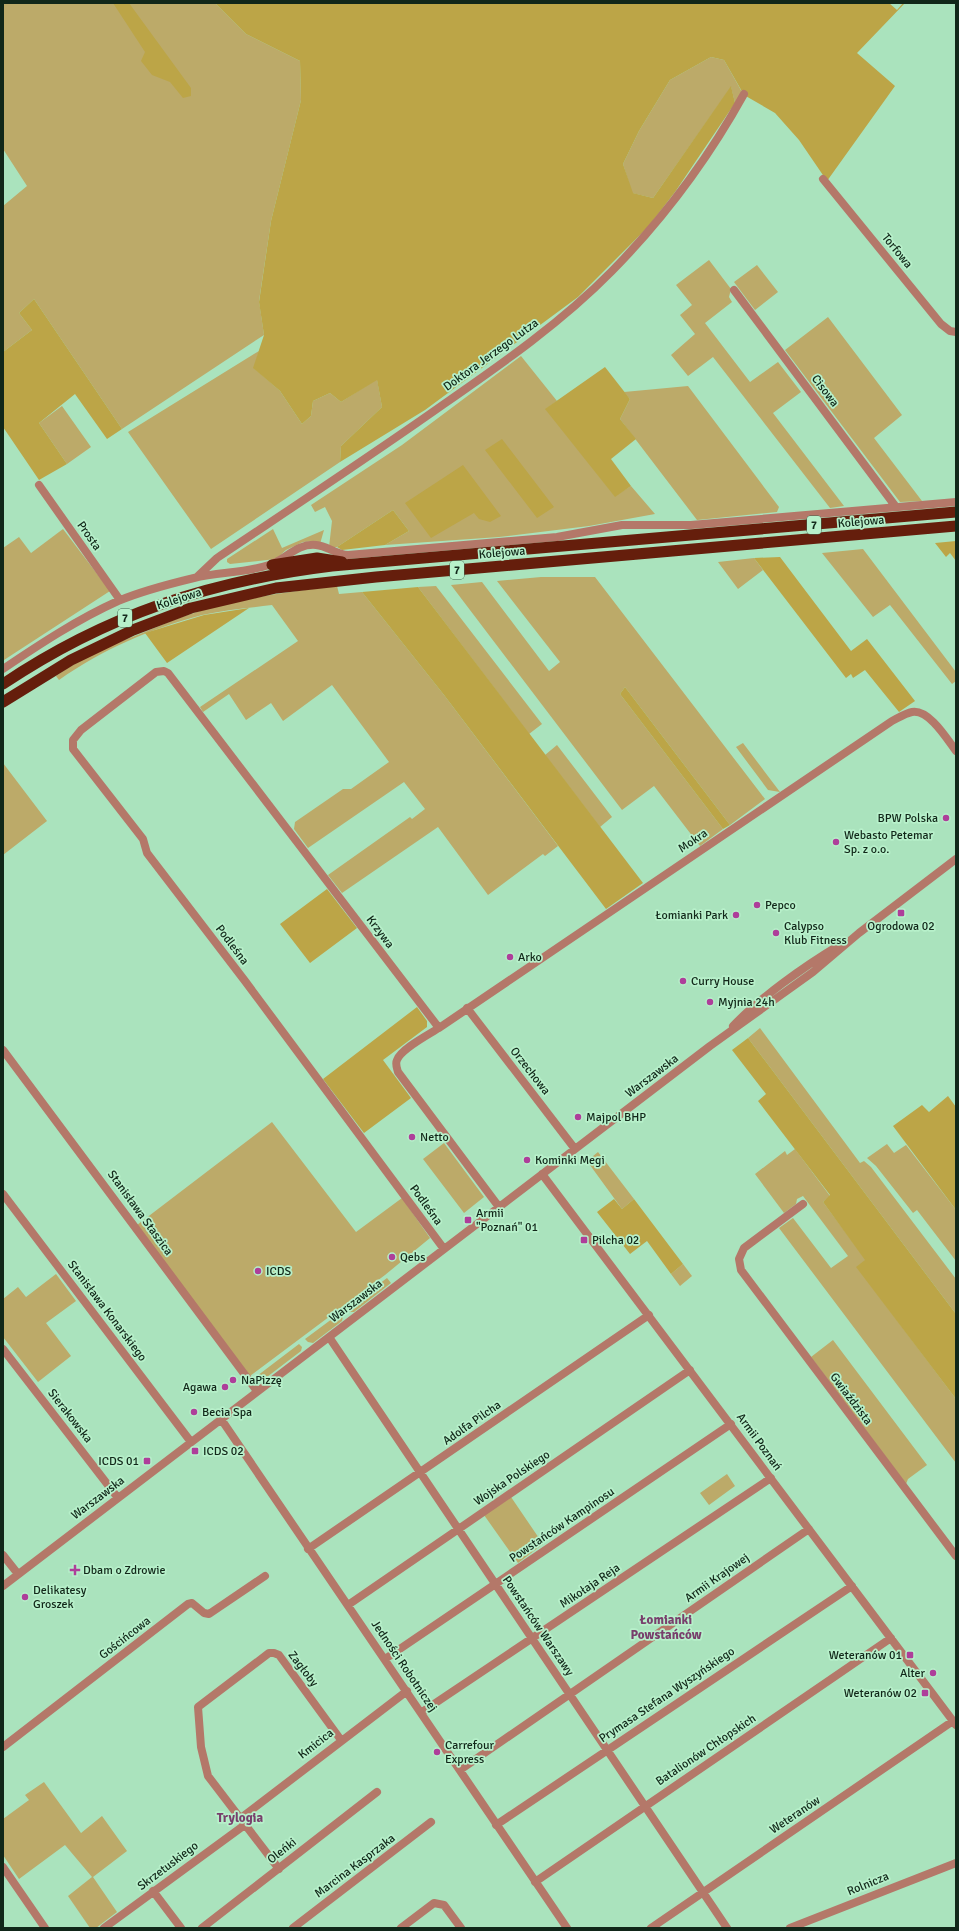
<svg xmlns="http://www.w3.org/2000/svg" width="959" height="1931" viewBox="0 0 959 1931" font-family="Signika,sans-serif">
<rect width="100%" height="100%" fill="#aae3bd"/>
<!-- green -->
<path fill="#bcaa69" d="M3 3H215L246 34 300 61 301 100 271 221 259 301 264 335 122 429 34 299 19 313 32 330 3 352V206L27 186 3 149Z
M711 57 724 60 742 92 735 103 731 87 653 198 632 193 623 164 639 131 670 80Z
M709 260 731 289 729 297 732 302 705 323 750 382 778 362 801 392 773 413 844 506 830 508 713 357 688 376 671 355 695 334 680 315 692 305 676 285Z
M757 265 778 292 755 310 734 282Z
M828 317 902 415 874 438 922 501 900 502 785 350Z
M259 351 254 368 280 391 302 424 311 416 313 401 330 393 341 402 377 379 382 407 341 446 340 462 211 549 128 432Z
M521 356 557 401 546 409 615 496 631 486 655 514 589 526 499 537 385 545 409 531 393 510 337 547H329L332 521 325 507 315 512 311 505 402 445Z
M688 386 779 507 777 512 697 520 620 419 630 399 624 392Z
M62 406 91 447 67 464 39 423Z
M63 529 110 591 4 660 3 548 19 537 31 553Z
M273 529 282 548 324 530 320 544 314 541 303 542 286 550 276 559 230 564 227 562V559Z
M863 549 956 672V681L952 684 890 605 873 617 822 553Z
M754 558 763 570 738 589 718 562Z
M541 577H595L765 799 730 825 625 687 620 694 723 829 700 846 654 786 622 810 451 585 482 582 549 671 560 662 497 581Z
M337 586 339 594 362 592 444 695 558 846 545 856 543 854 488 895 438 827 342 893 328 875 410 817 412 819 425 809 404 782 308 848 294 829 295 822 343 789H351L389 762 332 685 283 721 271 703 246 720 229 694 203 712 200 707 298 641 272 605C249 608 225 610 202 615 150 629 103 649 59 680L56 676C81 658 111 645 140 634 155 628 170 621 185 616 233 599 286 592 337 586Z
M436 586 542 724 529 734 418 587Z
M743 743 780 792 768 790 736 747Z
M557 745 612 817 600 827 545 755Z
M3 763 47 821 3 855Z
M760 1028 860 1163 864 1161 871 1167 956 1279V1314L748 1038Z
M272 1122 356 1232 402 1198 430 1238 385 1275 250 1376 137 1225Z
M444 1143 484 1197 464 1213 423 1159Z
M887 1144 894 1153 906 1145 956 1210V1261L917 1210 913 1213 876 1166 867 1158Z
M795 1149 830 1196 823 1202 866 1260 857 1267 956 1399V1463L779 1228 793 1218 831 1268 848 1256 803 1196 797 1199 796 1204 784 1213 755 1174 785 1151 787 1155Z
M598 1152 634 1199 622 1209 587 1161Z
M683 1264 692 1276 680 1286 671 1274Z
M56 1274 76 1301 46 1323 71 1356 38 1382 3 1337V1299L18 1287 26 1297Z
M387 1278 391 1283 354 1312H349L346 1309Z
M340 1313 343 1316 342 1321 313 1343 308 1342 305 1339Z
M833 1340 927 1465 908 1479 906 1484 811 1357Z
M299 1344 302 1347 301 1351 263 1380 253 1379Z
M727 1474 735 1486 709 1505 700 1493Z
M511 1497 543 1544 518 1563 484 1515Z
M44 1782 81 1833 102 1816 127 1851 93 1877 117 1912 96 1928H90L68 1896 92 1877 65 1845 19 1879 3 1855V1819L29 1800 25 1795Z"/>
<!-- forest -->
<path fill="#bca547" d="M113 3H129L191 88V96L183 98 170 82 152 75 141 61 145 52Z
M215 3H889L897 10 903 3H905L857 53 895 86 827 181 799 140 775 113 744 95 724 60 711 57 670 80 639 131 623 164 633 193 653 198 731 86 735 103 675 192 648 227 578 297 425 410 340 462 341 446 382 407 377 380 341 402 330 393 313 401 311 416 302 424 280 391 253 368 264 335 259 302 271 221 301 100 300 61 246 34Z
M34 299 122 429 107 439 75 394 39 423 67 464 39 480 3 427V352L32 330 19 313Z
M605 367 630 399 620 419 636 439 611 459 631 486 615 497 545 409Z
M502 439 554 507 537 518 485 450Z
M463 465 501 516 490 522 479 519 474 513 431 538 405 503Z
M393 510 409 531 385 545 342 550 337 547Z
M956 541V561L950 553 946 557 935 543Z
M780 557 851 651 867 639 915 701 899 712 865 670 853 678 851 674 846 678 754 558Z
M418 587 643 883 606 909 444 695 362 592Z
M249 608 167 663 145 633 204 615Z
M625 687 730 825 723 829 620 694Z
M327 889 357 928 310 963 280 924Z
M417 1007 427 1021V1027L383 1060 411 1098 364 1133 323 1079Z
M748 1038 956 1314V1399L856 1267 865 1260 823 1202 830 1195 758 1101 766 1094 732 1050Z
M948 1096 956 1107V1210L893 1126 922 1105 929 1112Z
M614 1199 622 1209 634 1199 683 1264 671 1274 647 1241 630 1254 597 1212Z"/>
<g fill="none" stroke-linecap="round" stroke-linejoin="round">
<!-- minor -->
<path stroke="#b47869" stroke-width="8" d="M823 179 941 324 950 331 956 332
M734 290 896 507
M39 485 120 600
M197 577 217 558C293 507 369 457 444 404 503 363 562 322 612 271 664 218 708 159 744 94
M3 669C40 644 78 619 118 601 142 591 169 584 194 578 218 572 245 573 269 565 285 560 297 543 316 545 327 546 336 554 348 555L557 537 622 525H691L956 502
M467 1008 575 1149
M733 1026C761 997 803 967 838 946
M439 1028 892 721C898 718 906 713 912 712 929 709 947 739 956 751
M3 1050 257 1391
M542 1174 956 1725
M3 1194 191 1442
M803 1204 744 1248 739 1259 741 1270 956 1556
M444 1249 245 981 147 853 143 839 73 749V740L81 730 156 672 164 671 168 673 439 1028C428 1035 401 1049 397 1060 395 1064 397 1068 398 1072L499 1207
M329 1337 727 1928
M3 1349 118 1498
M221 1419 567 1928
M308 1549 649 1315
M3 1555 18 1574
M3 1586 710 1046 813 972 859 933 956 859
M348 1605 690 1370
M385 1659 731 1424
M422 1712 771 1478
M3 1747 188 1604 192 1603 204 1613 209 1614 265 1576
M460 1770 809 1529
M241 1818 407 1691
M496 1825 852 1586
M3 1867 45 1928
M279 1869 208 1776 201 1747 198 1707 269 1653H274L279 1655 341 1740
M535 1882 891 1638
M153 1891 181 1928
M104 1928 246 1824
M202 1928 377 1792
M293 1928 431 1822
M401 1928 434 1903 444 1905 461 1928
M651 1928 953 1721
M790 1928 956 1863"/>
<!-- highway -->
<path stroke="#651e0c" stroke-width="11" d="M272 565 317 558 342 562
M3 684C106 615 209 581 332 566L956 512
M3 702 71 660 133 630 191 608 276 588 376 577 956 526"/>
</g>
<!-- markers -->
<g fill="#ae3e9a" stroke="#b7f0ca" stroke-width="1.5">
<circle cx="946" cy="818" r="4"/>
<circle cx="836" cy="842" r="4"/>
<circle cx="757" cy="905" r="4"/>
<rect x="897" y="909" width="8" height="8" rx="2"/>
<circle cx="736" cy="915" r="4"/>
<circle cx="776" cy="933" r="4"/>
<circle cx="510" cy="957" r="4"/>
<circle cx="683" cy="981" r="4"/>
<circle cx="710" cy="1002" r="4"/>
<circle cx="578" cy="1117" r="4"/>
<circle cx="412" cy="1137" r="4"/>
<circle cx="527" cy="1160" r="4"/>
<rect x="464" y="1216" width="8" height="8" rx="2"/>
<rect x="580" y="1236" width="8" height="8" rx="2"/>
<circle cx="392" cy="1257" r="4"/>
<circle cx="258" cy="1271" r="4"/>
<circle cx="233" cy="1380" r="4"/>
<circle cx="225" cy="1387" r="4"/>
<circle cx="194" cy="1412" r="4"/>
<rect x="191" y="1447" width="8" height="8" rx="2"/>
<rect x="143" y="1457" width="8" height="8" rx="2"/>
<path d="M73 1564h4v4h4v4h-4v4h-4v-4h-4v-4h4z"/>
<circle cx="25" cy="1597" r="4"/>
<rect x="906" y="1651" width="8" height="8" rx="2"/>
<circle cx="933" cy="1673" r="4"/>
<rect x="921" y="1689" width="8" height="8" rx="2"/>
<circle cx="437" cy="1752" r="4"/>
</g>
<g text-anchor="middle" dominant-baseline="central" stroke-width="3.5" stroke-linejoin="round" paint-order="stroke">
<!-- shield labels -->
<g fill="#b7f0ca" stroke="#43634e" stroke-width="1">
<rect x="807" y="516" width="14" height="18" rx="3"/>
<rect x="450" y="561" width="14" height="18" rx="3"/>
<rect x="118" y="609" width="14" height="18" rx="3"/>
</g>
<g font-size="11" font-weight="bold" fill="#112719">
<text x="814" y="525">7</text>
<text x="457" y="570">7</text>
<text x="125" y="618">7</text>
</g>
<!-- street labels -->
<g font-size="12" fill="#112719" stroke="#b7f0ca">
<text transform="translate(897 251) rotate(51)">Torfowa</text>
<text transform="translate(491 355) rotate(-36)">Doktora Jerzego Lutza</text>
<text transform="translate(825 391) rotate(53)">Cisowa</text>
<text transform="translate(861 522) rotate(-5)">Kolejowa</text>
<text transform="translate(89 536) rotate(55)">Prosta</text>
<text transform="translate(502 553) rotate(-5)">Kolejowa</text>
<text transform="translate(179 599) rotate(-18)">Kolejowa</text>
<text transform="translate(693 841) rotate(-34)">Mokra</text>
<text transform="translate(380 932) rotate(53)">Krzywa</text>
<text transform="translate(232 945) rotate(53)">Podleśna</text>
<text transform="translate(530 1071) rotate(52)">Orzechowa</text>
<text transform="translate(652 1076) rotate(-37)">Warszawska</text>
<text transform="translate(426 1205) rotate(54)">Podleśna</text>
<text transform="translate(140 1213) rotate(54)">Stanisława Staszica</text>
<text transform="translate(356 1301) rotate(-37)">Warszawska</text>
<text transform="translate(107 1311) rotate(53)">Stanisława Konarskiego</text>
<text transform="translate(851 1399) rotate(53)">Gwiaździsta</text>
<text transform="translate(70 1416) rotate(52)">Sierakowska</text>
<text transform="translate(472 1423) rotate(-35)">Adolfa Pilcha</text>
<text transform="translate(759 1442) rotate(54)">Armii Poznań</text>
<text transform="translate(512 1478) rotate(-34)">Wojska Polskiego</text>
<text transform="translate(98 1498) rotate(-37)">Warszawska</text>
<text transform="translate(562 1525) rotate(-34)">Powstańców Kampinosu</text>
<text transform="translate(717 1578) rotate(-35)">Armii Krajowej</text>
<text transform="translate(590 1586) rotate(-34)">Mikołaja Reja</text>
<text transform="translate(538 1626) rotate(56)">Powstańców Warszawy</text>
<text transform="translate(125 1638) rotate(-38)">Gościńcowa</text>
<text transform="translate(404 1666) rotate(56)">Jedności Robotniczej</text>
<text transform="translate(303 1669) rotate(53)">Zagłoby</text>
<text transform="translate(667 1695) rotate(-34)">Prymasa Stefana Wyszyńskiego</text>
<text transform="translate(316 1744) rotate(-38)">Kmicica</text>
<text transform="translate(706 1750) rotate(-34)">Batalionów Chłopskich</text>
<text transform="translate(795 1815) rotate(-34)">Weteranów</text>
<text transform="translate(282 1851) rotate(-38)">Oleńki</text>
<text transform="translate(168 1866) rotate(-37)">Skrzetuskiego</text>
<text transform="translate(355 1866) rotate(-37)">Marcina Kasprzaka</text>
<text transform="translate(868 1884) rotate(-22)">Rolnicza</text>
</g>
<!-- poi labels -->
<g font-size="12" fill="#112719" stroke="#b7f0ca" text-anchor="start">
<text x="938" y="818" text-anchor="end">BPW Polska</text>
<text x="844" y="835">Webasto Petemar<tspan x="844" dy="14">Sp. z o.o.</tspan></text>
<text x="765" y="905">Pepco</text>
<text x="728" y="915" text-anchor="end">Łomianki Park</text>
<text x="784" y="926">Calypso<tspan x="784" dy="14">Klub Fitness</tspan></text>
<text x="901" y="926" text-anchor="middle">Ogrodowa 02</text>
<text x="518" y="957">Arko</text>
<text x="691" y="981">Curry House</text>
<text x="718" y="1002">Myjnia 24h</text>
<text x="586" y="1117">Majpol BHP</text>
<text x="420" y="1137">Netto</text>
<text x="535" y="1160">Kominki Megi</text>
<text x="476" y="1213">Armii<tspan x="476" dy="14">"Poznań" 01</tspan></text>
<text x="592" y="1240">Pilcha 02</text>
<text x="400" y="1257">Qebs</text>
<text x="266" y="1271">ICDS</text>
<text x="241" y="1380">NaPizzę</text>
<text x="217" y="1387" text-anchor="end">Agawa</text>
<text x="202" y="1412">Becia Spa</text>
<text x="203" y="1451">ICDS 02</text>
<text x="139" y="1461" text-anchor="end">ICDS 01</text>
<text x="83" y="1570">Dbam o Zdrowie</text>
<text x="33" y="1590">Delikatesy<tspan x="33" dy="14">Groszek</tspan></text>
<text x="902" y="1655" text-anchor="end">Weteranów 01</text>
<text x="925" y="1673" text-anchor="end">Alter</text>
<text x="917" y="1693" text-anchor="end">Weteranów 02</text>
<text x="445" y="1745">Carrefour<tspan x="445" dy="14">Express</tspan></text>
</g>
<!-- neighbourhood labels -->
<g font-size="13" font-weight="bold" fill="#783f6c" stroke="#b7f0ca">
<text x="666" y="1620">Łomianki<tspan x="666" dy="15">Powstańców</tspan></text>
<text x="240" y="1818">Trylogia</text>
</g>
</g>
<!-- border -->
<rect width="959" height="1931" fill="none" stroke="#112719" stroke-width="8"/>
</svg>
